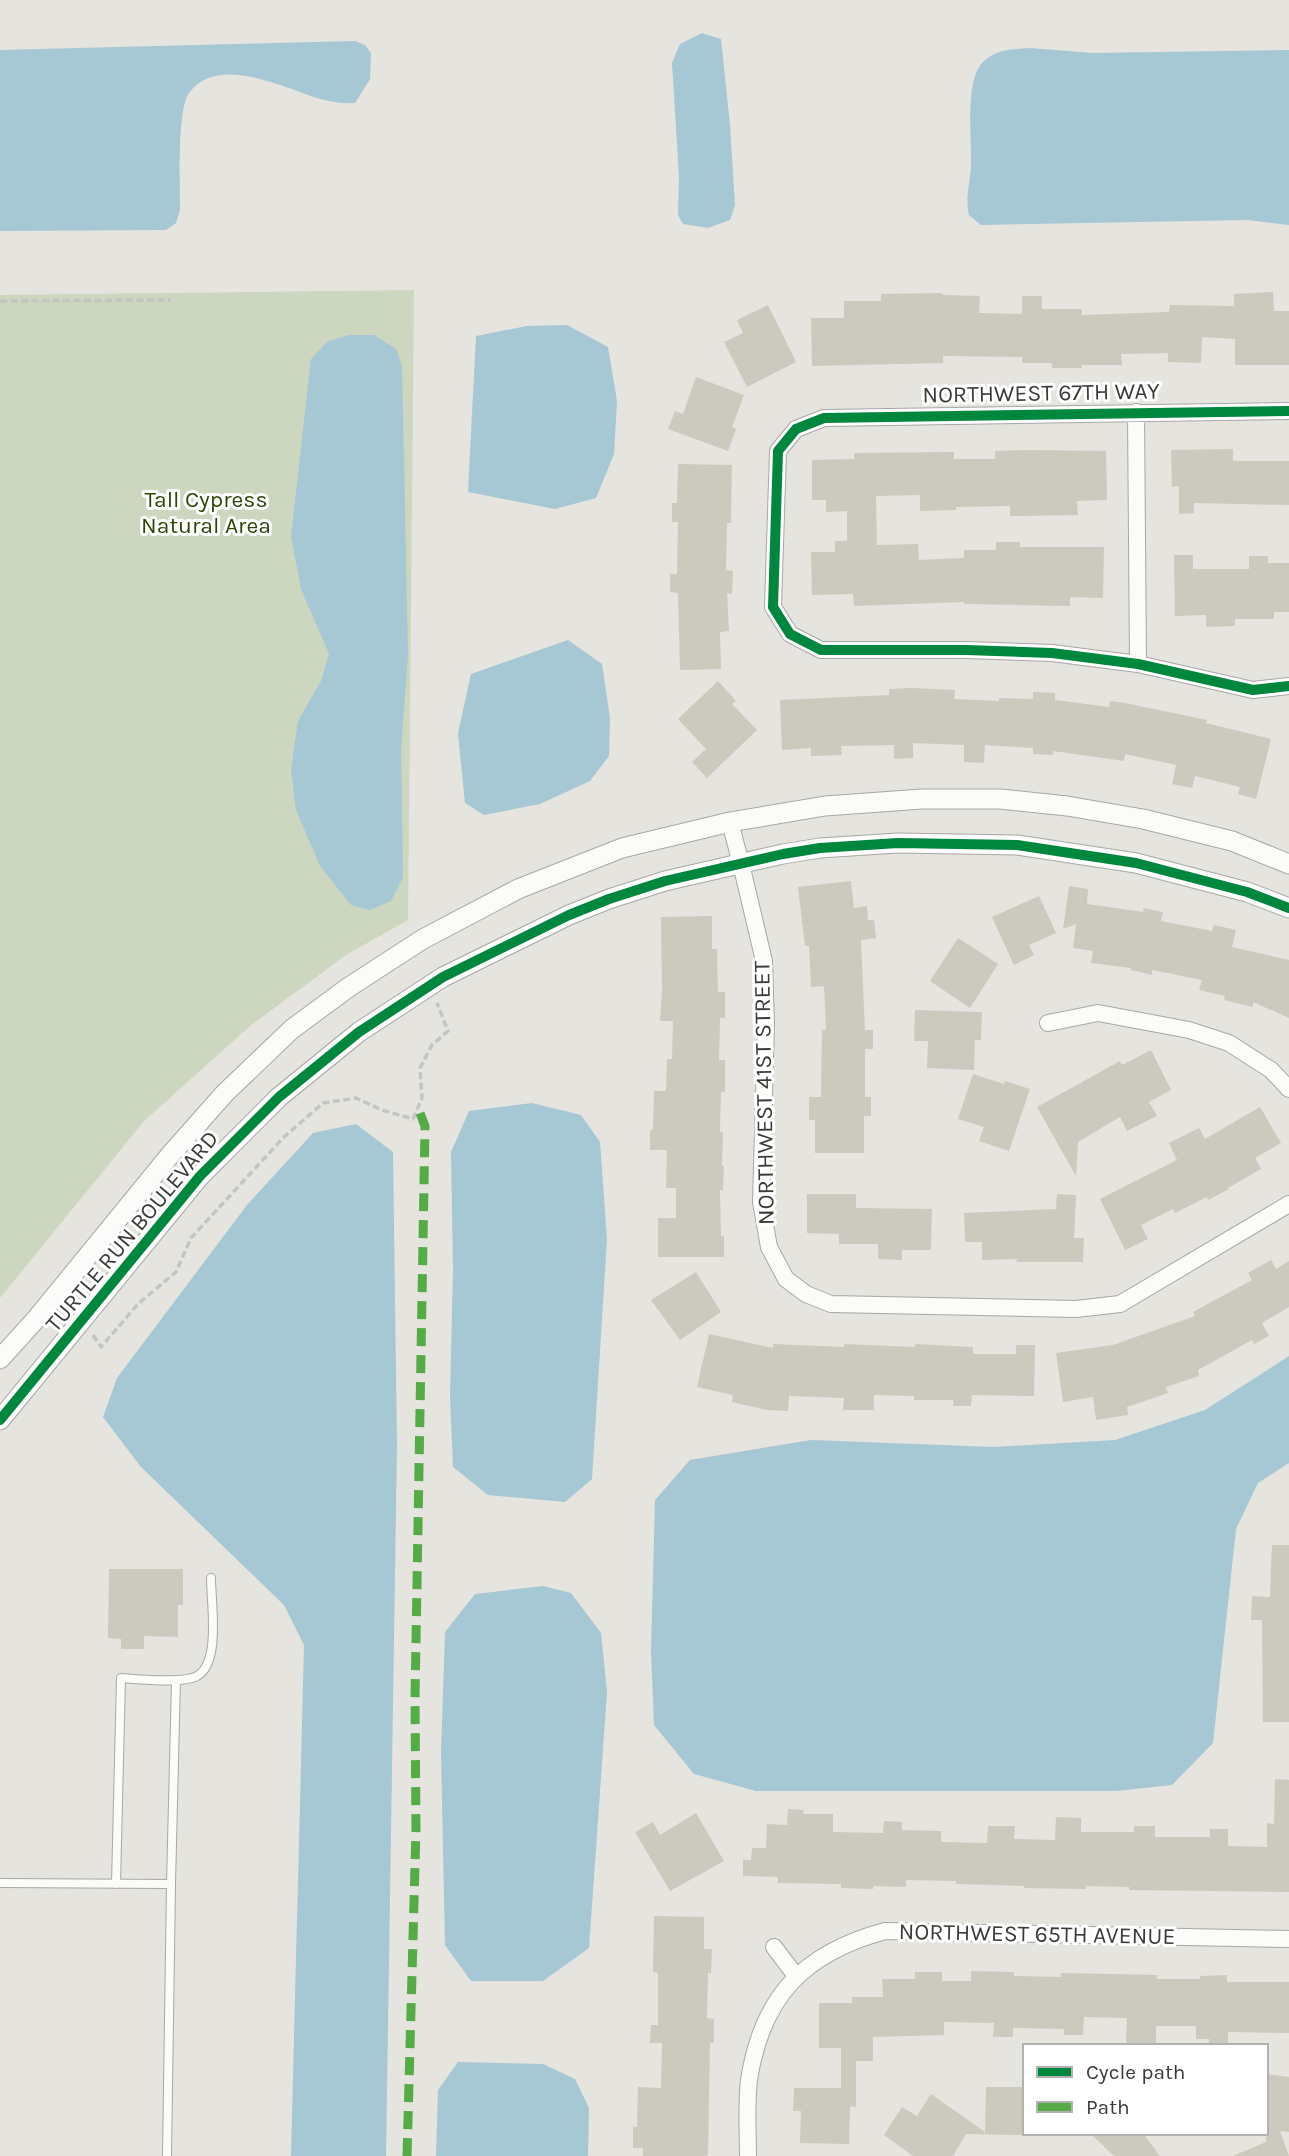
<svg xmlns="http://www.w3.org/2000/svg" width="1289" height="2156" viewBox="0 0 1289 2156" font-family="Karla,sans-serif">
<rect width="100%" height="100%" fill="#e5e4de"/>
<!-- green -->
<path fill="#cdd6bf" d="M414 290 408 920 346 955 250 1026 144 1121 0 1298V295Z"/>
<!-- water -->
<path fill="#a6c7d4" d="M702 33 721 39 730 125 735 205 730 220 708 228 683 224 678 215 679 176 672 63 680 44Z
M355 41 365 45 371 53 370 79 355 103C329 105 307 94 283 86 253 76 211 63 189 93 177 109 180 186 180 210L176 223 166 230 0 231V50Z
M1030 48 1093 53 1289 50V225L1248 220 981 225 969 215C965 198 970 184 971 166 972 141 964 78 984 61 997 49 1014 49 1030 48Z
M567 325 608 347 617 401 614 454 596 498 555 509 468 492 476 336 527 326Z
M348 335H374L396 349 402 366 408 655 401 749 403 877 391 901 370 910 351 905 320 866 296 810 291 770 298 721 321 681 329 654 301 589 291 536 311 359 327 342Z
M568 640 602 664 610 718 609 756 590 781 540 804 484 815 465 803 458 733 471 674Z
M532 1103 581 1115 600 1142 607 1239 592 1479 565 1502 488 1495 453 1467 450 1396 453 1270 451 1152 469 1111Z
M356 1124 393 1152 397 1445 386 2156H291L304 1645 284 1605 141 1467 103 1417 117 1378 247 1205 313 1133Z
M1289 1356V1463L1258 1483 1236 1529 1213 1743 1172 1785 1116 1791H756L694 1774 654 1725 651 1651 655 1500 690 1460 811 1440 994 1447 1115 1440 1205 1410Z
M543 1586 571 1593 601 1633 607 1692 589 1948 543 1981H471L445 1945 441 1753 445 1632 475 1594Z
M458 2062 543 2064 575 2079 589 2108 588 2156H436L438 2090Z"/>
<!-- building -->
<path fill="#ccc9be" d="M1273 292 1274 311H1289V365H1235V339L1202 337 1201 363 1168 362V353L1121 354 1122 365H1082V368H1052V363H1022V357L943 356V363L812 366 811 318H844V301H881V294L942 293 943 295 980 296 979 313 1022 314V296H1042V309H1082V315L1169 312 1170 305 1234 306V294Z
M768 305 796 362 747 387 724 342 743 333 737 320Z
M696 377 744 395 732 427 736 429 728 451 668 429 675 411 683 414Z
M1233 449V461H1289V505L1194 503V513L1179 514V486L1172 487 1171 450Z
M1027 450 1106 451 1107 500 1077 501 1078 515 1010 516V506L956 507V510L920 511V495L876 496 877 545 918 544 919 560 964 558V550H996V542H1020V547H1104L1103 598 1070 597V606L964 604V602L854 606 853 594 812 595 811 552H835V541H847V511L826 512V500H812V460L854 459V453L954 452V459H995V451Z
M678 464 732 465 731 523H727L726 570 733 571 732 594 727 593 729 631 720 632 721 669 680 670 678 593 670 592V574H677L678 522H672V503H677Z
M1174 555H1193V569H1249V556H1268V563H1289V612H1274V619H1235V626L1206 627V615L1175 616Z
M718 681 736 701 732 704 757 730 707 778 692 762 706 749 678 719Z
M912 688 955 690 954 699 999 701V698L1033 699V692L1055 693V700L1109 707 1110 701 1125 703 1207 720 1206 723 1271 739 1256 799 1238 794 1240 787 1195 776 1192 788 1172 784 1176 765 1125 754 1124 761 1053 751V755L1033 754V748L985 745 984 763 964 762V745L913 743V758L894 759V745L841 746 842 755 811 756V748L782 750 780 700 889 695V689Z
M851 881 854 908 867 906 868 920H874L876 938 861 940 865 1030H873V1049H865V1097H871V1116H864V1153H815V1120H809V1097H821L822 1030H826L824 986 811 987 809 946H805L798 887Z
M1069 886 1088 889 1087 904 1143 912 1144 908 1163 912 1161 921 1212 931 1214 925 1236 930 1232 947 1289 960V1018L1253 1002V1007L1224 1000 1225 996 1199 990 1202 980 1152 970V975L1131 970V968L1091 963 1093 951 1073 948 1076 924 1063 929Z
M1039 896 1056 933 1029 945 1034 955 1014 965 992 917Z
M712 916V949H717L718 992H725V1018H720L719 1060H725V1092H721L720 1132H723L722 1166H724L723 1190H720L721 1236H724V1257H658V1218H676V1188H666L667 1150H650V1130H653L654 1091H666L667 1059H672L673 1021H660L662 990 661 917Z
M958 938 998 964 970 1008 930 981Z
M915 1010 982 1012 981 1040H975L974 1070 927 1068 928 1041H914Z
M1151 1050 1171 1090 1149 1102 1157 1116 1127 1131 1120 1117 1078 1142 1076 1176 1037 1107 1120 1061 1122 1065Z
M973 1074 1004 1084 1005 1081 1030 1089 1009 1151 979 1141 984 1127 958 1119Z
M1260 1107 1281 1143 1255 1158 1261 1169 1228 1188 1229 1189 1208 1200 1207 1197 1175 1213 1173 1209 1141 1225 1148 1239 1125 1250 1100 1199 1177 1160 1169 1143 1199 1128 1205 1139Z
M807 1194H856V1208L932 1209 931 1250H902V1260L878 1259V1244H839V1234L807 1233Z
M1057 1194 1076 1195 1074 1238H1084L1083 1262H1016L1017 1259 982 1260V1242H965L964 1213 1056 1209Z
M1271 1260 1276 1269 1289 1261V1307L1262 1323 1269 1336 1254 1344 1252 1340 1198 1370 1199 1376 1166 1387 1168 1393 1127 1407 1128 1415 1096 1420 1093 1397 1063 1402 1056 1353 1113 1345 1195 1316 1193 1312 1252 1280 1248 1273Z
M696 1272 721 1312 680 1340 651 1300Z
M709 1334 773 1348V1344L844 1347V1344L915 1347V1344L973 1347V1354H1016V1345H1035L1034 1396 972 1395 971 1406H953V1400H914V1396L874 1395V1410H843L844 1398 789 1396 788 1411 767 1410 732 1402 733 1395 697 1387Z
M1272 1545H1289V1722H1263L1262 1620H1251L1252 1596 1270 1597Z
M109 1569H183V1605H178V1637L144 1636V1649H121V1639L108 1638Z
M1275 1779 1289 1780V1892L1129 1890V1887L1086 1886V1889L1024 1888V1886L956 1884V1881L906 1880V1887L873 1886V1889L841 1888V1884L778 1883V1877L743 1876V1860H751L752 1848H766L767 1824 787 1825 788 1809 804 1810 803 1814H833V1832L883 1833 884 1821 902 1822V1830L941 1831V1842L987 1843 988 1826H1015L1014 1839 1055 1840 1056 1817 1081 1818V1832H1134V1826H1155V1837H1210V1829H1228V1846L1267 1847V1823L1274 1824Z
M696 1813 724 1861 670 1891 635 1832 653 1822 660 1835Z
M654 1916 704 1917V1949H712L711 1973H708L707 2018 714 2019V2043H710L708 2155 705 2156H643V2148H633V2127H637L638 2087 661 2088 662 2043H650L651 2025H658V1973L653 1972Z
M971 1971 1014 1972V1976L1061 1977V1973L1157 1975V1979H1200V1976L1227 1975V1982H1289V2033L1228 2032V2045H1209V2039H1196V2026H1156V2044L1126 2043 1127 2018 1084 2017 1083 2035H1064V2029L1013 2028V2037H993L994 2023 944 2022V2035L873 2037V2061H856V2107L850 2106 849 2144 800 2143 801 2111H793L794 2088H841V2048H819V2003H852V1997H883L882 1979H915V1972H942V1981H971Z
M1266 2074 1289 2077V2132L1280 2131 1289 2156H1233L1266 2142Z
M986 2087H1025V2135L966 2134 953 2156H913L884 2135 902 2107 917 2116 931 2094 985 2132Z
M1090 2133H1143L1160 2156H1114Z"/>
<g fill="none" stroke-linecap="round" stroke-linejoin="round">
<!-- service casing -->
<g stroke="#a8a7a3" stroke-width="10">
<path id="service" d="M0 1883 171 1884 167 2156
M116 1884 121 1678C138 1679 183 1684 197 1676 221 1663 211 1603 211 1578
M171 1884 176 1680"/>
</g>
<!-- minor casing -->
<g stroke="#a8a7a3" stroke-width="18">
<path id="minor" d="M1289 411 824 418 796 429 778 451 773 607 790 634 821 650H966L1052 653 1138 664 1253 690 1289 686
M1136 412 1138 664
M730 822 741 864 764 961 766 1023 761 1202 769 1247 786 1279 806 1294 831 1304 1076 1309 1120 1304 1289 1204
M1048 1023 1098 1013 1189 1030 1229 1043 1271 1070 1289 1089
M774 1947 796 1976
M748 2156C748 2131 746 2105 749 2080 762 1996 804 1953 885 1931L1289 1939"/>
</g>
<!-- tertiary casing -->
<g stroke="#a8a7a3" stroke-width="21">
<path id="tertiary" d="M0 1359 37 1318 171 1154 225 1093 292 1029 349 987 423 939 518 889 622 848 730 822 825 806 922 799H1000L1067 806 1143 819 1232 841 1289 864
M0 1420 200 1176 279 1097 359 1032 443 977 569 915 609 899 665 881 783 854 820 848 898 843 1017 845 1136 863 1247 892 1289 908"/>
</g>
<!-- path -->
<path stroke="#c4c4c1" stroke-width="3.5" stroke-dasharray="7 3.5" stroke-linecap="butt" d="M0 301 171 300
M93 1335 101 1347 138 1304 176 1272 191 1238 284 1137 323 1103 356 1098 382 1110 413 1119 422 1098 420 1068 432 1045 448 1031 437 1003"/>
<!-- service -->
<use href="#service" stroke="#fbfbfa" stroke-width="8"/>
<!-- minor -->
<use href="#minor" stroke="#fbfbfa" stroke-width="16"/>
<!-- tertiary -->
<use href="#tertiary" stroke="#fbfbfa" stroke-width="19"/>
<!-- quiet -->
<path stroke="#55ac46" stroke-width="9" stroke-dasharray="18 9" stroke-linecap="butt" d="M407 2156 416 1829 415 1698 425 1126 418 1108"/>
<!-- cycleway casing -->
<g stroke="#fff" stroke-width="15">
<path id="cycleway" d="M1289 411 824 418 796 429 778 451 773 607 790 634 821 650H966L1052 653 1138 664 1253 690 1289 686
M0 1420 200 1176 279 1097 359 1032 443 977 569 915 609 899 665 881 783 854 820 848 898 843 1017 845 1136 863 1247 892 1289 908"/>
</g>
<!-- cycleway -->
<use href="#cycleway" stroke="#00873e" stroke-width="10"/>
</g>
<g text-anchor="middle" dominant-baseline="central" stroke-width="6" stroke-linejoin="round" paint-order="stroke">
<!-- street labels -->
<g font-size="23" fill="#3d3b38" stroke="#fff">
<text transform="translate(1041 393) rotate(-1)">NORTHWEST 67TH WAY</text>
<text transform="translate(764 1093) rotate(-91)">NORTHWEST 41ST STREET</text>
<text transform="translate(132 1231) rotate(-50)">TURTLE RUN BOULEVARD</text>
<text transform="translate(1037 1934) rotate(1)">NORTHWEST 65TH AVENUE</text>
</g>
<!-- park labels -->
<g font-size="23" fill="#304505" stroke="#fff">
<text x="206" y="499">Tall Cypress<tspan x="206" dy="26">Natural Area</tspan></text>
</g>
</g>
<!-- legend -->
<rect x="1023" y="2044" width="245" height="91" fill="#ffffff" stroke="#b1b1af" stroke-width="2"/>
<rect x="1037" y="2067" width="35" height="10" fill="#00873e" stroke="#b1b1af" stroke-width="2"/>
<text x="1086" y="2079" font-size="21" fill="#3d3b38">Cycle path</text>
<rect x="1037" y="2102" width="35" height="10" fill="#55ac46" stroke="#b1b1af" stroke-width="2"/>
<text x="1086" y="2114" font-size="21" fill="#3d3b38">Path</text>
</svg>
